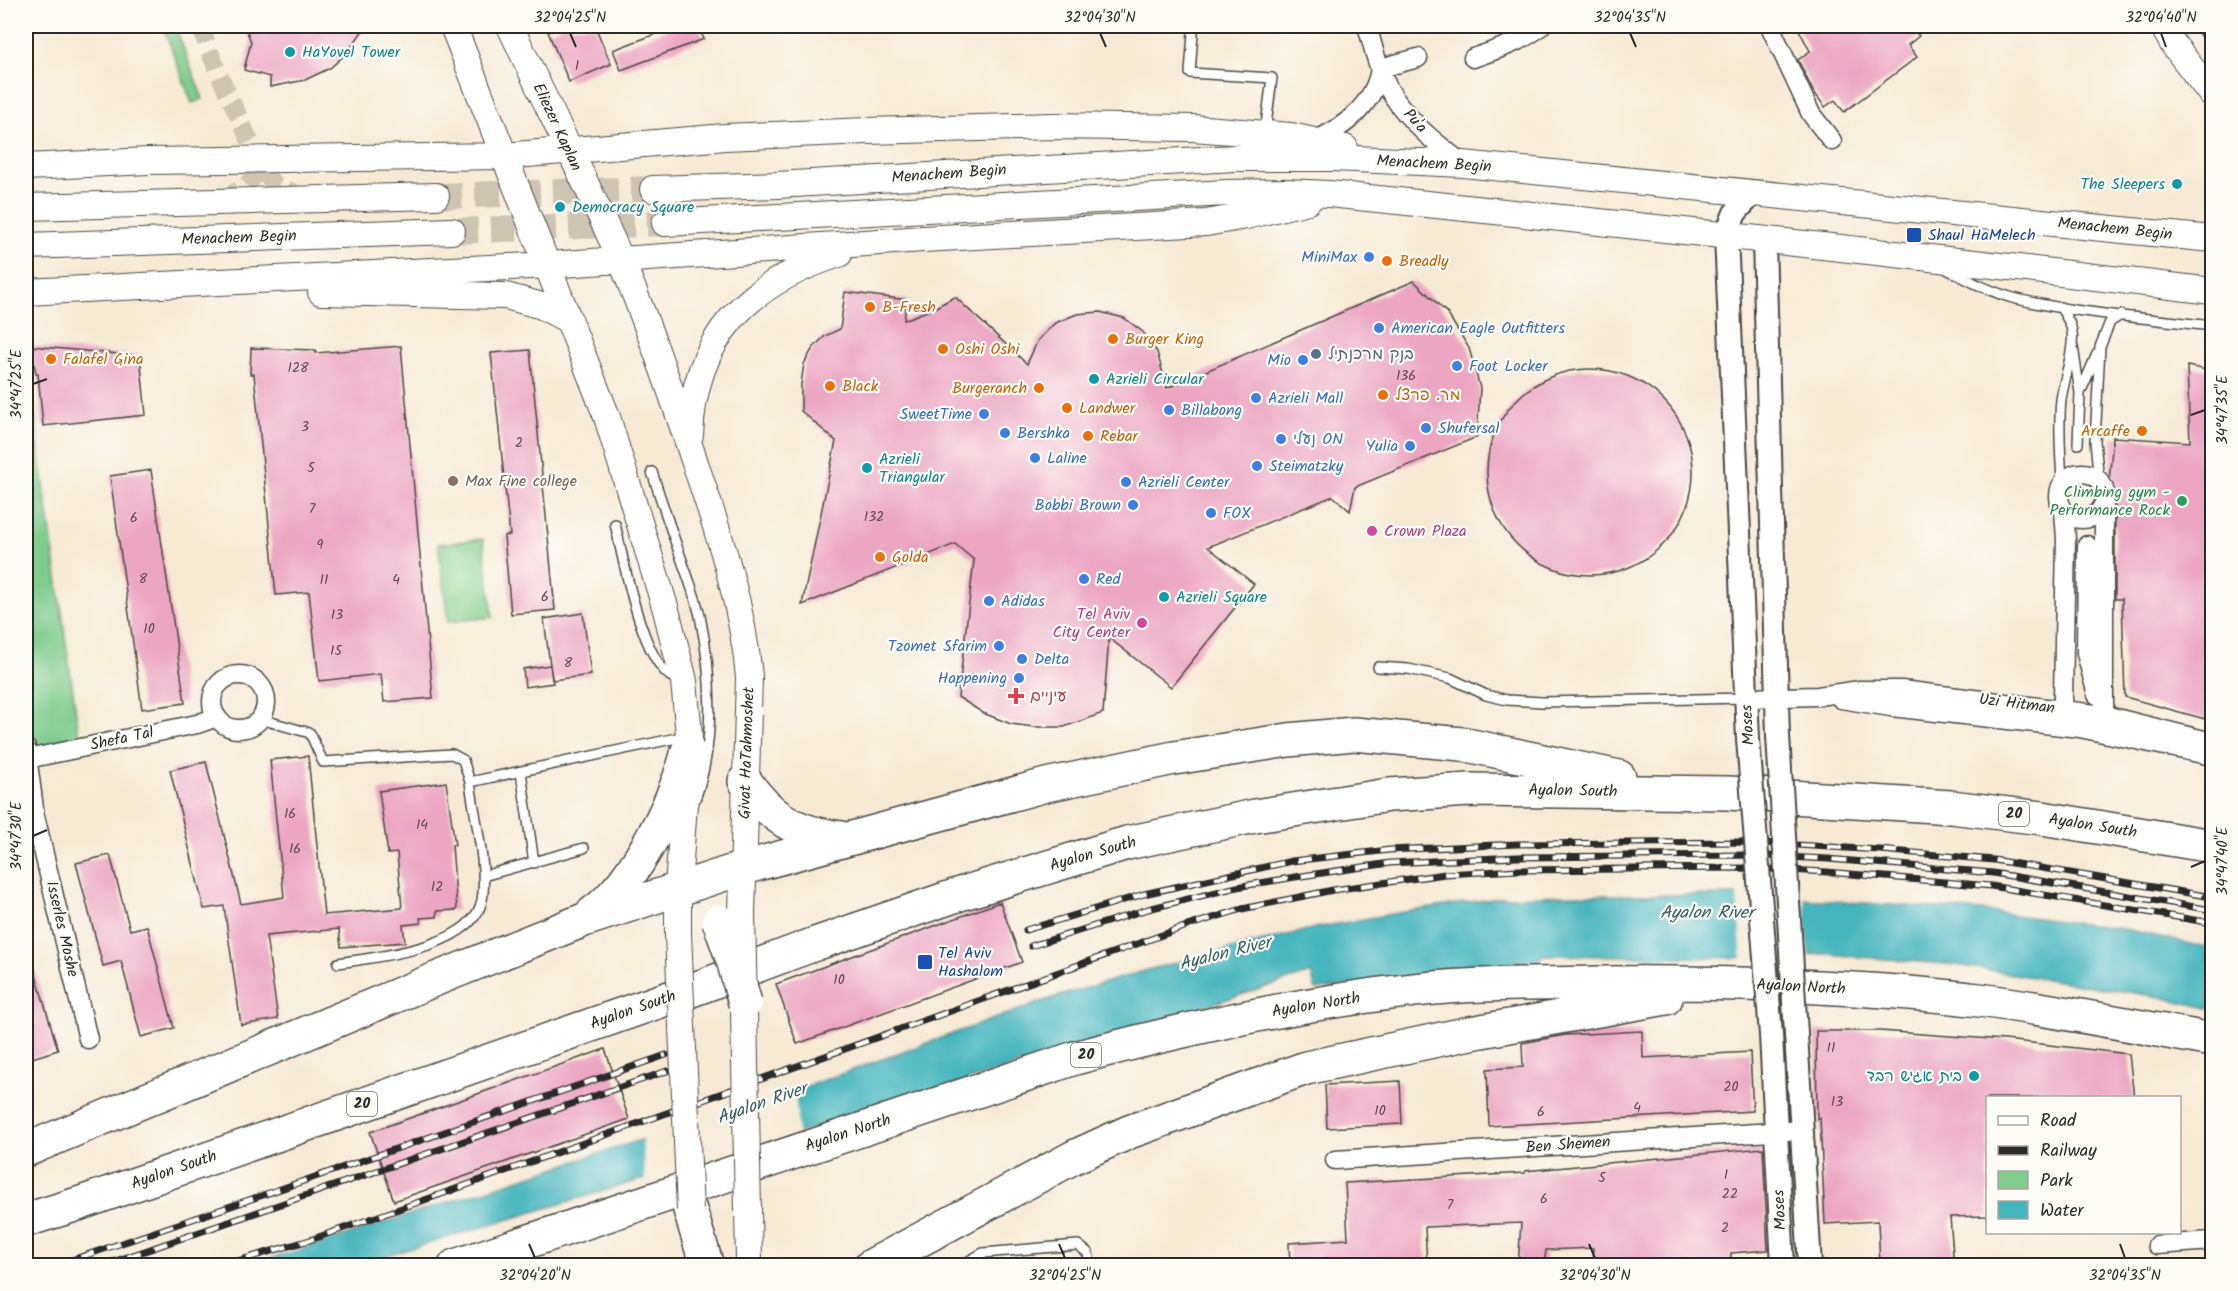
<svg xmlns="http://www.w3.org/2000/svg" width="2238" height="1291" viewBox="0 0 2238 1291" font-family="Kalam,'Playpen Sans Hebrew',sans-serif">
<rect width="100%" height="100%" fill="#fdfcf7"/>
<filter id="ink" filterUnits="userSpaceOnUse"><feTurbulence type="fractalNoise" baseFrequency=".0167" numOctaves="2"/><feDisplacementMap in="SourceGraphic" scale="12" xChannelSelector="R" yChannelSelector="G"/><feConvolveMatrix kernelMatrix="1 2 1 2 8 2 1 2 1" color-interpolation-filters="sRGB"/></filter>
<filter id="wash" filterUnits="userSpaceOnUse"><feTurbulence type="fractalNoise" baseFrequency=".008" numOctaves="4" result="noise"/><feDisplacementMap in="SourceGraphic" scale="24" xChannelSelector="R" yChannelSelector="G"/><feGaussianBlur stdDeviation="1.35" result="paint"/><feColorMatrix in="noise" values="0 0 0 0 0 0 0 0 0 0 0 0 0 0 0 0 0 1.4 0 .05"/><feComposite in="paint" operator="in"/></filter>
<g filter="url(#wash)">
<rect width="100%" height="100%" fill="#f6ead4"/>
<!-- green -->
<path fill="#7fcc8b" stroke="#557c5b" stroke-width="1.5" d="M163 26H175L203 99 192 103Z
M26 356 80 742 34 748 26 690Z
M483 539 493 617 448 622 438 544Z"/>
<!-- water -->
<path fill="#45b5bd" stroke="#387074" stroke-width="1.5" d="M1565 895H1741L1984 911 2131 930 2212 949V1009L2160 997 1956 965 1827 954 1731 958 1544 955 1537 960 1404 977 1316 990 1311 973 851 1117 356 1265 243 1266 306 1248 802 1088 1052 998 1151 969 1315 928 1391 914 1504 897Z"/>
<!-- pier -->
<path fill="#f6ead4" d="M1737 892 1804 895 1808 958 1742 961Z
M795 1087 798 1136 645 1182 642 1136Z"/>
<g id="blocks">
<!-- building -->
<path fill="#eca6c2" d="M245 26H366L347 53 330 68 305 80 270 87V77L244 70 251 42Z
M564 26H595L611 64 569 82 548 32Z
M677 26H698L704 39 621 70 613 50Z
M1797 26H1911L1919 36 1908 45 1917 57 1844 112 1835 100 1825 107 1813 91 1798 60 1810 51Z
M1414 281 1447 313 1469 348 1480 388 1477 437 1355 487 1350 511 1333 496 1208 547 1254 584 1171 687 1109 638 1103 713 1064 727H1034L1011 724 983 713 958 697 974 560 955 544 802 605 836 441 801 411V384L804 364 813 348 825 336 840 329 845 292 907 300 904 320 932 309 955 297 1027 364 1038 340 1055 323 1077 314 1100 312 1124 318 1143 332 1157 352 1167 388Z
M31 346 140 356 146 415 43 426 38 374H36Z
M401 346 433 698 384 702 381 674 319 681 309 592 276 595 254 374H250L251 348 316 350V353Z
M530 350 555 610 511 614 504 536 510 535 491 353Z
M2187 366 2212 371V721L2125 697 2122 599H2115V504L2113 498 2108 494 2113 437 2190 442Z
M1487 472a103 103 0 1 1 206 0a103 103 0 1 1-206 0Z
M151 470 185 703 142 709 110 476Z
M583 613 591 675 552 680 544 619Z
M550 665 553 683 525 687 523 669Z
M308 756 324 915 402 908 397 853 388 854 379 791 446 782 455 845H452L457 910 437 911V917L420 918 421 923 403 925 405 942 341 947 339 929 266 936 278 1019 241 1025 224 906 204 909 170 770 206 762 241 904 284 897 270 760Z
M110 855 130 930 147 926 174 1028 141 1037 121 961 103 966 76 863Z
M1000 902 1022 962 797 1044 776 984Z
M30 955 58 1050 26 1060V956Z
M1642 1031 1643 1058 1750 1052 1753 1111 1489 1126 1487 1069 1523 1067 1522 1043 1566 1035Z
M1816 1031H1880L2005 1040 2129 1054 2134 1098H1988V1216L1950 1217 1954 1266H1880L1878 1221 1825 1224 1820 1118 1817 1119Z
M605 1049 629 1119 394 1201 370 1132Z
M1400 1081 1402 1124 1327 1128 1325 1085Z
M1763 1148 1768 1250 1731 1253V1266H1594L1593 1248 1546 1250 1544 1266H1518L1521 1223 1425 1227 1427 1266H1290L1289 1243 1348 1239 1345 1183 1525 1173V1171Z"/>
</g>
</g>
<g filter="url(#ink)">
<use href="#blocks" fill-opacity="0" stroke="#494844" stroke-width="1.5"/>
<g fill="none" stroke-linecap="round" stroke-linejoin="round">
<!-- minor-tunnel -->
<path stroke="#cdc4b2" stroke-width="18" stroke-dasharray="18 9" stroke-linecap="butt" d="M200 26 217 70 265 174 274 184 304 197
M223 198C240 191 253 183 260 165"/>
<!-- secondary-tunnel -->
<path stroke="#cdc4b2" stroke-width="26" stroke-dasharray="26 13" stroke-linecap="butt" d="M436 196 653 189
M452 231 665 223"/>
<!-- service casing -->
<g stroke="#494844" stroke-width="12">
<path id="service" d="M1193 33 1190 73 1272 78 1265 133
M1945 268C1968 280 1992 293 2017 299 2080 314 2148 318 2212 326
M2060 307C2065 314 2071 323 2072 332 2075 349 2063 382 2061 400 2058 429 2061 456 2062 484
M2073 347 2080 393 2078 444
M2081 391 2097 354
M652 472C661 500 670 527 680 555 687 575 695 595 700 616 712 674 716 745 694 802
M2099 481 2095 441 2100 347 2110 322 2121 315
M615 524C623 556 643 674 679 680
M1378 667 1408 669 1450 678 1486 695 1507 700 1542 702 1747 698
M260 719 310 733 323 762 452 754 463 760 470 782 686 736
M521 772 534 863
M483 876 584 848
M338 963C377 957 473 948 482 900 488 870 474 814 470 782
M960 1266 983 1253 1078 1245 1088 1253 1090 1266"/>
</g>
<!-- minor casing -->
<g stroke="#494844" stroke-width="21">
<path id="minor" d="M1367 26C1374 49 1379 75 1393 96 1411 124 1437 144 1463 164
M1770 26 1811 114 1832 141
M1473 58C1496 50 1522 42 1541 26
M1380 68 1418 58
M1313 141C1344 129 1376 102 1380 68
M2059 496a23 23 0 1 1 46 0a23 23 0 1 1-46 0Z
M2064 511 2066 539 2063 698 2064 710 2071 718
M2087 545 2086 653 2097 695
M212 702a27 27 0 1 1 54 0a27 27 0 1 1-54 0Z
M1747 698 1818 696 1860 690H1901L2104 715 2212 742
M1841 699 1891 707 2080 728 2212 756
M2104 715V504
M26 748 35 816 88 1039
M27 759 197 724 217 717
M1335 1160 1802 1130
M2157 1245 2212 1241"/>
</g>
<!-- tertiary casing -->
<g stroke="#494844" stroke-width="26">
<path id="tertiary" d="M2208 26 2212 31
M1764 241 1778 736
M1748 739 1726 235 1735 213 1753 193
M1796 1034 1810 1266
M1771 1035 1783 1266"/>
</g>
<!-- secondary casing -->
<g stroke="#494844" stroke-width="28">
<path id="secondary" d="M453 26 607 417 666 610 684 681 689 735 678 888V934
M510 26C546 104 586 181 621 260 651 331 676 405 700 478 722 543 743 609 749 677L742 913
M2163 26 2173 44 2212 95
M26 167 148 161 504 156 725 137 867 131 1052 126 1193 128 1291 136 1345 148
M653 189 777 185 1234 158H1334L1463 164 2212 239
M26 207 436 196
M665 223 1227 193 1285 192 1329 194C1624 224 1918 255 2212 291
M26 246 452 231
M26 292 548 265 923 239 1206 223 1246 216 1308 201
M321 292 506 296 542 306 570 321
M690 435C694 336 748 283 839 254"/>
</g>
<!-- motorway casing -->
<g stroke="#494844" stroke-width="36">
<path id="motorway" d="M745 781C771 818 795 833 841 838
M593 913C635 883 675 801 688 751
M26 1150 436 979 584 920 743 868 1046 785 1174 758 1288 740 1354 734 1462 744 1619 777
M690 1210 707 1266
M26 1220 78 1204 689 991 815 944 963 893 1127 843 1255 816 1389 795 1470 790 1728 793 1951 807 2042 818 2212 846
M455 1266 1075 1058C1187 1028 1299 1003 1414 990 1477 983 1541 984 1604 983 1730 982 1855 985 1979 1000 2057 1010 2135 1026 2212 1040
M871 1266 1074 1157 1129 1132 1306 1068 1470 1033 1666 998"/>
</g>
<!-- service -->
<use href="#service" stroke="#fff" stroke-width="9"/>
<!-- minor -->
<use href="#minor" stroke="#fff" stroke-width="18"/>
<!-- tertiary -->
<use href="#tertiary" stroke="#fff" stroke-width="22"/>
<!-- secondary -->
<use href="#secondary" stroke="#fff" stroke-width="26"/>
<!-- motorway -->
<use href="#motorway" stroke="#fff" stroke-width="33"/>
<!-- rail casing -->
<g stroke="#2b2b2b" stroke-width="7">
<path id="rail" d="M1026 930 1144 894 1292 861 1389 850 1517 844 1746 842 1880 850 1994 860 2212 897
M1031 946 1148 909 1237 887 1295 877 1390 863 1518 857 1746 855 1828 859 1993 873 2212 910
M54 1266 243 1202 666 1055
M101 1266 667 1071
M220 1266 310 1240 436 1196 1187 926 1242 909 1333 890 1445 874 1518 870 1746 868 1827 872 1991 886 2212 923"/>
</g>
<!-- rail -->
<use href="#rail" stroke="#fdfcf7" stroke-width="4.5" stroke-dasharray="14" stroke-linecap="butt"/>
<!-- tertiary-bridge casing -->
<g stroke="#494844" stroke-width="26" stroke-linecap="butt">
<path id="tertiary-bridge" d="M1778 736 1796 1034
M1748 739 1771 1035"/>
</g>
<!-- secondary-bridge casing -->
<g stroke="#494844" stroke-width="28" stroke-linecap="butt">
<path id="secondary-bridge" d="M742 913 749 1260
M678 934 690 1210"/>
</g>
<!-- motorway-bridge casing -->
<g stroke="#494844" stroke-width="36" stroke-linecap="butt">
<path id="motorway-bridge" d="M719 921 733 960 745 1003"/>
</g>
<!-- tertiary-bridge -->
<use href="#tertiary-bridge" stroke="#fff" stroke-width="22"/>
<!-- secondary-bridge -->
<use href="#secondary-bridge" stroke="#fff" stroke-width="26"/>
<!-- motorway-bridge -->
<use href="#motorway-bridge" stroke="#fff" stroke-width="33"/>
</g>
</g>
<!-- ticks -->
<path fill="none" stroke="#2b2b2b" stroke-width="2" d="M570 33 576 47M1100 33 1106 47M1630 33 1636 47M2161 33 2166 47M33 384 47 379M2191 415 2205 410M33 836 47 830M2191 867 2205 861M529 1244 535 1258M1059 1244 1065 1258M1589 1244 1595 1258M2120 1244 2125 1258"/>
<!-- markers -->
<g fill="#0f9aa8" stroke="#fdfcf7" stroke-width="2">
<circle cx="290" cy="52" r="6"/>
<circle cx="2177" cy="184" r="6"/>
<circle cx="560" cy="207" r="6"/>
<circle cx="1094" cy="379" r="6"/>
<circle cx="867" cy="468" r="6"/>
<circle cx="1164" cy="597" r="6"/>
<circle cx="1974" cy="1076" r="6"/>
</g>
<g fill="#1a4fb4" stroke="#fdfcf7" stroke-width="2">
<rect x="1906" y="227" width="16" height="16" rx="3"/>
<rect x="917" y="954" width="16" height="16" rx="3"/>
</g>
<g fill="#3f7fe0" stroke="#fdfcf7" stroke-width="2">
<circle cx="1369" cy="257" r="6"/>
<circle cx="1379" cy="328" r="6"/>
<circle cx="1303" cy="360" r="6"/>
<circle cx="1457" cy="366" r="6"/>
<circle cx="1256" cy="398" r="6"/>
<circle cx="1169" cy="410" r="6"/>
<circle cx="984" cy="414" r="6"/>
<circle cx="1426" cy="428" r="6"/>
<circle cx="1005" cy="433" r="6"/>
<circle cx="1281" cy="439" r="6"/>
<circle cx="1410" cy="446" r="6"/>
<circle cx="1035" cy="458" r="6"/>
<circle cx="1257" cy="466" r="6"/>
<circle cx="1126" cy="482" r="6"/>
<circle cx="1133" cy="505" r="6"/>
<circle cx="1211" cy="513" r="6"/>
<circle cx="1084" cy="579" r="6"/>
<circle cx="989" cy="601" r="6"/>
<circle cx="999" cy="646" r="6"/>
<circle cx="1022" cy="659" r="6"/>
<circle cx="1019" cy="678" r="6"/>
</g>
<g fill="#e8710a" stroke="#fdfcf7" stroke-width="2">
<circle cx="1387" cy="261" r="6"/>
<circle cx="870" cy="307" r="6"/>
<circle cx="1113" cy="339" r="6"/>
<circle cx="943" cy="349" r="6"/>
<circle cx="51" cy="359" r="6"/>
<circle cx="830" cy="386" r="6"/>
<circle cx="1039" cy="388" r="6"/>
<circle cx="1383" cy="395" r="6"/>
<circle cx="1067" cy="408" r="6"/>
<circle cx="2142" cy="431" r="6"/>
<circle cx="1088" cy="436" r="6"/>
<circle cx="880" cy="557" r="6"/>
</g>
<circle fill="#5c6f8a" stroke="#fdfcf7" stroke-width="2" cx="1316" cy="354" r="6"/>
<circle fill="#8d6e63" stroke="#fdfcf7" stroke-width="2" cx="453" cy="481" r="6"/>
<circle fill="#2e9e5b" stroke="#fdfcf7" stroke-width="2" cx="2182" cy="501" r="6"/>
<g fill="#d1479c" stroke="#fdfcf7" stroke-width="2">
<circle cx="1372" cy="531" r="6"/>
<circle cx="1142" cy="623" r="6"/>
</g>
<path fill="#e0444e" stroke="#fdfcf7" stroke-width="2" d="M1013 687h6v6h6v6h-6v6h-6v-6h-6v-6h6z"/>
<g text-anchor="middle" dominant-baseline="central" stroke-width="4.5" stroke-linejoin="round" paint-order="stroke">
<!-- number labels -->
<g font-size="14" fill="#5b4a51">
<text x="577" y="66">1</text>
<text x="298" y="368">128</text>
<text x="1406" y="376">136</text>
<text x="305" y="427">3</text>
<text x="519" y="443">2</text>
<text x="311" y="468">5</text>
<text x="312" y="509">7</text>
<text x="874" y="517">132</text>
<text x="134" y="518">6</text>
<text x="320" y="545">9</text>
<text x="143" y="579">8</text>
<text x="324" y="580">11</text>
<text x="396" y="580">4</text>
<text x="545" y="597">6</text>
<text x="337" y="615">13</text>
<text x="149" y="629">10</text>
<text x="336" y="651">15</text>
<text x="568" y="663">8</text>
<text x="290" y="814">16</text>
<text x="422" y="825">14</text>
<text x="295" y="849">16</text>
<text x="437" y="887">12</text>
<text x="839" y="980">10</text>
<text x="1831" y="1048">11</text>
<text x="1731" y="1087">20</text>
<text x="1837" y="1102">13</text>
<text x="1637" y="1108">4</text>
<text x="1380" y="1111">10</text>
<text x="1541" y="1112">6</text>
<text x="1726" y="1175">1</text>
<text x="1602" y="1178">5</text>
<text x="1730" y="1194">22</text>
<text x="1544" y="1199">6</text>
<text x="1450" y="1205">7</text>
<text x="1725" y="1228">2</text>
</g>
<!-- shield labels -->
<g fill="#fdfcf7" stroke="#6a6a68" stroke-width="1.5">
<rect x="1999" y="802" width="30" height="24" rx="4.5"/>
<rect x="1071" y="1043" width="30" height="24" rx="4.5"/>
<rect x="347" y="1092" width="30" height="24" rx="4.5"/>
</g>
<g font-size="15" font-weight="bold" fill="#2b2b2b">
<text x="2014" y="814">20</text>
<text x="1086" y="1055">20</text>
<text x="362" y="1104">20</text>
</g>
<!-- culture labels -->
<g font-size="16" fill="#0d838f" stroke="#fdfcf7" text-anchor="start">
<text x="302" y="52">HaYovel Tower</text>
<text x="2165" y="184" text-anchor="end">The Sleepers</text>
<text x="572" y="207">Democracy Square</text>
<text x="1106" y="379">Azrieli Circular</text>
<text x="879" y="459">Azrieli<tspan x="879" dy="18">Triangular</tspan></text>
<text x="1176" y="597">Azrieli Square</text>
<text x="1962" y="1076" text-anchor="end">בית אגיש רבד</text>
</g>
<!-- street labels -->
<g font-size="16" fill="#2b2b2b" stroke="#fdfcf7">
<text transform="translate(1415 121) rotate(47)">Pu'a</text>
<text transform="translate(557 127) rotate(65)">Eliezer Kaplan</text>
<text transform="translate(1434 164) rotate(3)">Menachem Begin</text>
<text transform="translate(949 174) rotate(-4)">Menachem Begin</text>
<text transform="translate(2115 229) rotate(6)">Menachem Begin</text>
<text transform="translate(239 238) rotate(-2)">Menachem Begin</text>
<text transform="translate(2017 704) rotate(7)">Uzi Hitman</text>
<text transform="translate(1748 725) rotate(-93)">Moses</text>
<text transform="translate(122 739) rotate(-12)">Shefa Tal</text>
<text transform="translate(747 753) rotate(-88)">Givat HaTahmoshet</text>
<text transform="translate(1573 791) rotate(1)">Ayalon South</text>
<text transform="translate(2093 826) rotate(9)">Ayalon South</text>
<text transform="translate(1093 854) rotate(-16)">Ayalon South</text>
<text transform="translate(62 929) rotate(77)">Isserles Moshe</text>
<text transform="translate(1801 987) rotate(3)">Ayalon North</text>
<text transform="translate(1316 1005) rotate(-9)">Ayalon North</text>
<text transform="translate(633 1010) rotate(-19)">Ayalon South</text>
<text transform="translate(848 1133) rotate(-18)">Ayalon North</text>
<text transform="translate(1568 1145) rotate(-4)">Ben Shemen</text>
<text transform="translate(174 1170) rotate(-19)">Ayalon South</text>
<text transform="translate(1780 1210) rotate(-93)">Moses</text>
</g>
<!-- transit labels -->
<g font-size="16" fill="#164399" stroke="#fdfcf7" text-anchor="start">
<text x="1928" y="235">Shaul HaMelech</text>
<text x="938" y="953">Tel Aviv<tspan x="938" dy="18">Hashalom</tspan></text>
</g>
<!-- shop labels -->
<g font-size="16" fill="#366cbe" stroke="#fdfcf7" text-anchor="start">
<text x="1357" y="257" text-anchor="end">MiniMax</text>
<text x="1391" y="328">American Eagle Outfitters</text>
<text x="1291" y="360" text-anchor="end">Mio</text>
<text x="1469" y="366">Foot Locker</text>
<text x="1268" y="398">Azrieli Mall</text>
<text x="1181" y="410">Billabong</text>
<text x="972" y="414" text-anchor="end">SweetTime</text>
<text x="1438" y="428">Shufersal</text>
<text x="1017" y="433">Bershka</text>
<text x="1293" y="439">נעלי ON</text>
<text x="1398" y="446" text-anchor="end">Yulia</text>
<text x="1047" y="458">Laline</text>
<text x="1269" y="466">Steimatzky</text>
<text x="1138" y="482">Azrieli Center</text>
<text x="1121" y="505" text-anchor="end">Bobbi Brown</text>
<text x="1223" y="513">FOX</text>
<text x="1096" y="579">Red</text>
<text x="1001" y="601">Adidas</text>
<text x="987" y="646" text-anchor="end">Tzomet Sfarim</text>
<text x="1034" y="659">Delta</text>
<text x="1007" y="678" text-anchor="end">Happening</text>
</g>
<!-- food labels -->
<g font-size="16" fill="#c56008" stroke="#fdfcf7" text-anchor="start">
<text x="1399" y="261">Breadly</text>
<text x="882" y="307">B-Fresh</text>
<text x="1125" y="339">Burger King</text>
<text x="955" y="349">Oshi Oshi</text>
<text x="63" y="359">Falafel Gina</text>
<text x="842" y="386">Black</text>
<text x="1027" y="388" text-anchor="end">Burgeranch</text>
<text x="1395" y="395">מר. פרצל</text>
<text x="1079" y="408">Landwer</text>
<text x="2130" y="431" text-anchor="end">Arcaffe</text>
<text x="1100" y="436">Rebar</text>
<text x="892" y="557">Golda</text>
</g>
<!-- service labels -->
<g font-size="16" fill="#4e5e75" stroke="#fdfcf7" text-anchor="start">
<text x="1328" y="354">בנק מרכנתיל</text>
</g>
<!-- education labels -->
<g font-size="16" fill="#785e54" stroke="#fdfcf7" text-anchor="start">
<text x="465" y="481">Max Fine college</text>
</g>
<!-- leisure labels -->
<g font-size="16" fill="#27864d" stroke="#fdfcf7" text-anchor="end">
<text x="2170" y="492">Climbing gym -<tspan x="2170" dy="18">Performance Rock</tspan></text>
</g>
<!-- hotel labels -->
<g font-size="16" fill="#b23c85" stroke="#fdfcf7" text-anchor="start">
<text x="1384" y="531">Crown Plaza</text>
<text x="1130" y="614" text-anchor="end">Tel Aviv<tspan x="1130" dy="18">City Center</tspan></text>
</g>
<!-- health labels -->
<g font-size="16" fill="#be3a42" stroke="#fdfcf7" text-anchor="start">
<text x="1030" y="696">עיניים</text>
</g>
<!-- water labels -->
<g font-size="18" font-style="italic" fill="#356265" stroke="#fdfcf7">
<text x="1707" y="913">Ayalon River</text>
<text transform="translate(1225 954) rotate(-14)">Ayalon River</text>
<text transform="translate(762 1104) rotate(-19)">Ayalon River</text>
</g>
</g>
<!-- margin -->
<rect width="2238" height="1291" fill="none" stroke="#fdfcf7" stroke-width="66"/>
<!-- legend -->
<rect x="1986" y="1096" width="195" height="138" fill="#fdfcf7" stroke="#a9a8a5" stroke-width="1.5"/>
<rect x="1998" y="1116" width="30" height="9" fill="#ffffff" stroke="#a9a8a5" stroke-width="1.5"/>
<text x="2040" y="1126" font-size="18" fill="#2b2b2b">Road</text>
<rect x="1998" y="1146" width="30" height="9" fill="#2b2b2b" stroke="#a9a8a5" stroke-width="1.5"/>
<text x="2040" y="1156" font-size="18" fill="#2b2b2b">Railway</text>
<rect x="1998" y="1171" width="30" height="18" fill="#7fcc8b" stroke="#a9a8a5" stroke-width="1.5"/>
<text x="2040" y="1186" font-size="18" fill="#2b2b2b">Park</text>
<rect x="1998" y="1201" width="30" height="18" fill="#45b5bd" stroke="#a9a8a5" stroke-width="1.5"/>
<text x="2040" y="1216" font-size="18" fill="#2b2b2b">Water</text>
<rect x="33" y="33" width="2172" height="1225" fill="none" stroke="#2b2b2b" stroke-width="2"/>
<g font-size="15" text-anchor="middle" fill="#2b2b2b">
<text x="570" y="22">32°04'25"N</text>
<text x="1100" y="22">32°04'30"N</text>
<text x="1630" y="22">32°04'35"N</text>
<text x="2161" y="22">32°04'40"N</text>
<text transform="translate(16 384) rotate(-90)" y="5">34°47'25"E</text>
<text transform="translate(2222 410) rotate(-90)" y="5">34°47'35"E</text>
<text transform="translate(16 836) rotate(-90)" y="5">34°47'30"E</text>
<text transform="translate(2222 861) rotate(-90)" y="5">34°47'40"E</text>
<text x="535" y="1280">32°04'20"N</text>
<text x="1065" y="1280">32°04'25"N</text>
<text x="1595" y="1280">32°04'30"N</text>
<text x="2125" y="1280">32°04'35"N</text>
</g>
</svg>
